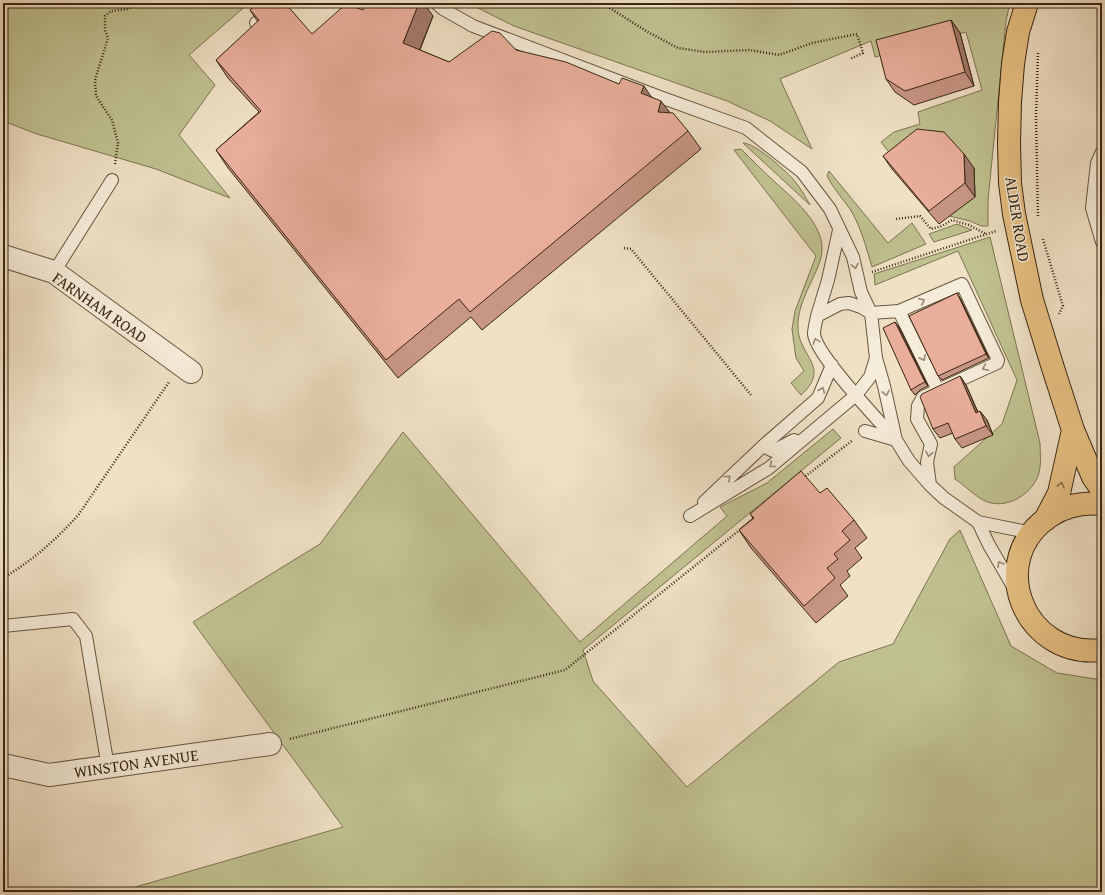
<svg xmlns="http://www.w3.org/2000/svg" width="1105" height="895" viewBox="0 0 1105 895" font-family="'Gentium Book Plus',serif">
<rect width="100%" height="100%" fill="#f0e1c5"/>
<filter id="stains"><feTurbulence type="fractalNoise" baseFrequency=".005" numOctaves="4"/><feColorMatrix values="0 0 0 0 .2 0 0 0 0 .09 0 0 0 0 .02 0 0 0 .5 -.17"/></filter>
<radialGradient id="worn" r=".72"><stop offset=".6" stop-color="#630" stop-opacity="0"/><stop offset="1" stop-color="#630" stop-opacity=".3"/></radialGradient>
<!-- green -->
<path fill="#c0c190" stroke="#7c7451" d="M3 3H249L189 55 215 85 179 135 230 198 156 169 37 134 3 121Z
M468 3H1010L1006 21 988 200V226H981L970 221 949 216 975 197 892 156 881 142 894 132 920 124 918 112 982 90 966 32 875 57 871 41 780 79 812 149 770 121 727 101 514 26Z
M743 143C755 143 785 170 793 179 800 187 805 196 810 205Z
M741 149C753 161 764 172 776 183 796 201 831 230 820 261 813 282 797 304 798 327 798 356 832 367 801 395L791 383 804 371 796 358 792 329 795 311 816 256 734 150Z
M829 171 888 243 912 223 926 244 872 267C866 247 861 227 850 209 842 198 833 188 827 176Z
M957 224 972 230 934 242 929 234Z
M990 237 1040 443C1040 454 1042 465 1038 476 1030 496 1005 510 985 501 976 497 964 485 955 479L954 467 1002 424 1017 380 958 251 875 285 874 274Z
M833 429 841 438 583 650 593 681 687 787 839 662 893 644 950 539 960 530 1011 646 1057 673 1102 680V892H118L343 827 193 622 320 544 403 432 580 642 727 516 720 507 767 483Z"/>
<g fill="none" stroke-linecap="round" stroke-linejoin="round">
<!-- stream -->
<path stroke="#757f79" stroke-width="6" d="M296 892H302"/>
<!-- lane casing -->
<g stroke="#67553f" stroke-width="14">
<path id="lane" d="M436 3 443 9 473 26 660 97 746 128 802 172 830 209 853 257 861 292 871 313 876 358 884 386 896 440
M256 23 281 3
M1102 152 1097 163 1092 208 1102 242
M54 272 112 180
M899 311 938 390
M817 316 828 280 839 230
M865 431 896 440 909 461 930 485 944 498 978 522 1032 533
M895 439C879 421 816 355 814 334 814 329 816 322 817 316L840 304 849 303 861 307 871 313 899 311 962 284 998 360 997 363 923 397 918 406 917 419 931 444 927 462 930 485
M763 446 773 451 794 440
M704 502 763 446 818 398 832 365
M690 516 769 468 856 395 870 377 876 358
M978 522 989 545 1014 588
M3 626 73 619 86 636 108 767"/>
</g>
<!-- street casing -->
<g stroke="#67553f" stroke-width="24">
<path id="street" d="M3 256 54 272 191 372
M3 765 49 775 270 744"/>
</g>
<!-- primary casing -->
<g stroke="#392612" stroke-width="24">
<path id="primary" d="M1027 3 1018 32 1013 64 1010 102 1009 143 1010 183 1014 214 1032 300 1053 368 1073 430 1093 477 1102 490
M1102 504C1083 502 1065 506 1050 516 985 559 1023 659 1102 650
M1045 520 1059 493 1073 430"/>
</g>
<!-- path -->
<path stroke="#392612" stroke-width="2.5" stroke-dasharray="1 2" stroke-linecap="butt" d="M602 3 646 31 678 48 705 52 750 50 779 55 812 43 857 34 863 53 850 59
M1038 53 1036 116 1038 218
M115 164 118 143 112 120 96 96 95 80 108 38 105 30V16L111 11 128 9 140 3
M896 219 920 216 931 229 942 226 952 220 969 225 986 234
M1043 239 1063 306 1059 314
M624 248 631 249 751 395
M872 272 996 231
M803 478 853 440
M3 578C32 561 57 539 79 514L169 382
M290 739 565 670 747 524"/>
<!-- lane -->
<use href="#lane" stroke="#f5ecd9" stroke-width="12"/>
<!-- street -->
<use href="#street" stroke="#f5ecd9" stroke-width="22"/>
<!-- primary -->
<use href="#primary" stroke="#e8c082" stroke-width="22"/>
</g>
<!-- wall -->
<path fill="#c89685" stroke="#392612" d="M250 10 312 34 363 10 433 16 420 50 449 62 516 50 619 84 652 97 670 113 688 131 701 149 482 330 471 317 398 378 228 168 216 150 259 112 228 78 216 60 258 22Z
M951 20 960 33 974 86 914 105 895 92 886 79Z
M883 156 974 168 975 197 939 224 892 169Z
M960 298 989 358 942 380 938 376Z
M899 327 928 386 920 390 915 395 911 390Z
M960 376 966 385 978 412 987 420 993 435 962 448 955 439 953 433 940 438 933 429Z
M820 493 854 520 867 538 855 548 862 558 847 571 850 576 840 585 848 596 816 623 751 548 739 530 753 518 750 514Z"/>
<!-- shaded-wall -->
<path fill="#a37a6c" stroke="#392612" d="M419 3H424L433 16 415 61 403 43Z
M951 20 960 33 974 86 965 72Z
M644 86 656 104 641 93Z
M661 101 674 118 658 112Z
M964 154 974 168 975 197 965 183Z
M957 293 960 298 989 358 986 354Z
M895 322 899 327 928 386 925 382Z
M960 376 966 385 982 422 976 413Z
M980 411 987 420 993 435 986 426Z"/>
<!-- building -->
<path fill="#e9af9b" stroke="#392612" d="M258 3H285L312 34 346 4 363 10 366 3H419L403 43 449 62 492 31 500 33 516 50 566 62 619 84 622 78 644 86 641 93 661 101 658 112 673 113 688 131 470 312 459 299 386 360 216 150 261 111 216 60 259 20 250 10Z
M951 20 965 72 905 91 886 79 876 40Z
M917 129 944 132 964 154 965 183 929 211 883 156Z
M957 293 986 354 938 376 909 316Z
M895 322 925 382 917 386 911 390 883 328Z
M960 376 976 413 980 411 986 426 955 439 948 423 933 429 920 397 922 394Z
M801 471 820 493 827 488 854 520 842 531 850 540 834 554 838 559 827 568 835 578 804 606 739 530 754 518 750 514Z"/>
<!-- one-way arrows -->
<defs><path id="oneway-chevron" d="M-2-3.5L2.5 0L-2 3.5" fill="none" stroke-width="1.6" stroke-linecap="round" stroke-linejoin="round"/></defs>
<g stroke="#978976">
<use href="#oneway-chevron" transform="translate(855 266) rotate(78)"/>
<use href="#oneway-chevron" transform="translate(922 301) rotate(-24)"/>
<use href="#oneway-chevron" transform="translate(816 341) rotate(-110)"/>
<use href="#oneway-chevron" transform="translate(923 358) rotate(64)"/>
<use href="#oneway-chevron" transform="translate(985 368) rotate(155)"/>
<use href="#oneway-chevron" transform="translate(822 390) rotate(-67)"/>
<use href="#oneway-chevron" transform="translate(886 393) rotate(78)"/>
<use href="#oneway-chevron" transform="translate(929 454) rotate(100)"/>
<use href="#oneway-chevron" transform="translate(772 465) rotate(141)"/>
<use href="#oneway-chevron" transform="translate(728 478) rotate(-43)"/>
<use href="#oneway-chevron" transform="translate(1000 564) rotate(-120)"/>
</g>
<use stroke="#886b44" href="#oneway-chevron" transform="translate(1061 485) rotate(-76)"/>
<g text-anchor="middle" dominant-baseline="central" stroke-width="3" stroke-linejoin="round" paint-order="stroke">
<!-- street labels -->
<g font-size="16" fill="#392612" stroke="#f5ecd9">
<text transform="translate(1018 219) rotate(81)">ALDER ROAD</text>
<text transform="translate(100 307) rotate(35)">FARNHAM ROAD</text>
<text transform="translate(136 763) rotate(-8)">WINSTON AVENUE</text>
</g>
</g>
<!-- margin -->
<rect width="1105" height="895" fill="none" stroke="#f0e1c5" stroke-width="16"/>
<rect x="4" y="4" width="1097" height="887" fill="none" stroke="#392612" stroke-width="2"/>
<rect x="8" y="8" width="1089" height="879" fill="none" stroke="#392612"/>
<rect width="100%" height="100%" filter="url(#stains)"/>
<rect width="100%" height="100%" fill="url(#worn)"/>
</svg>
